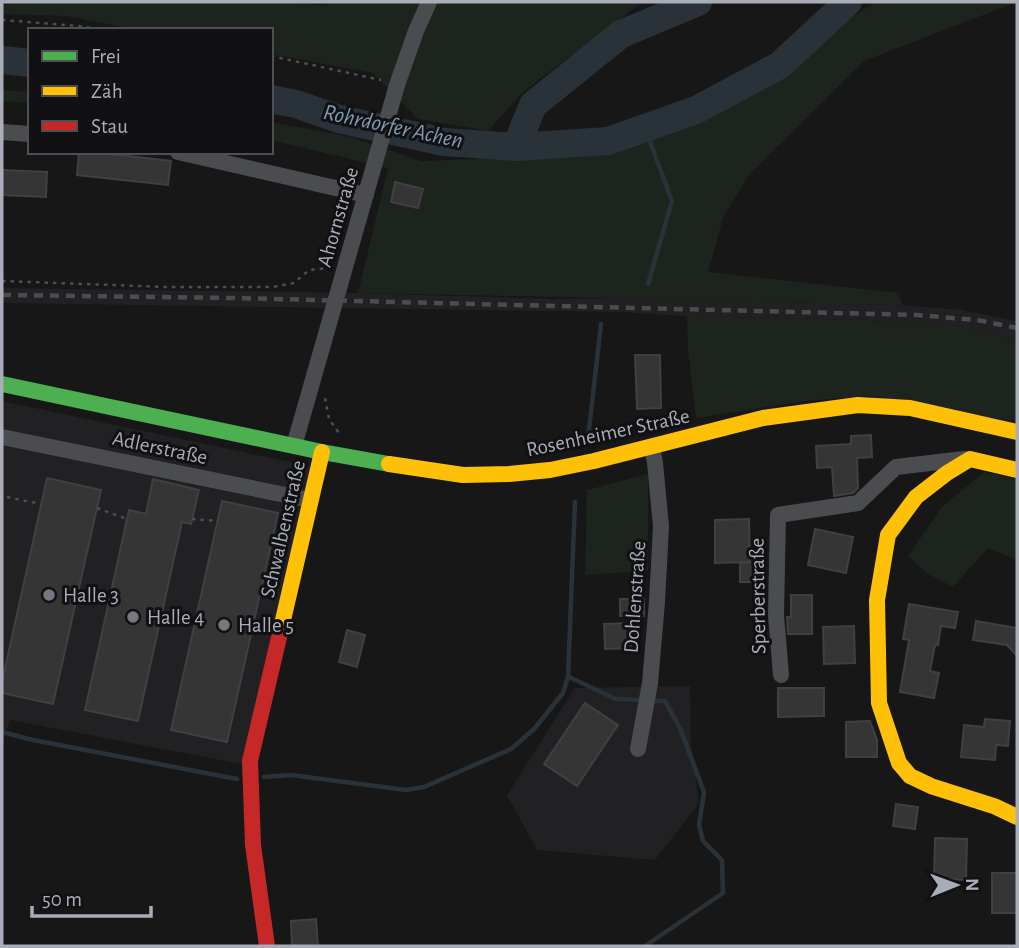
<svg xmlns="http://www.w3.org/2000/svg" width="1019" height="948" viewBox="0 0 1019 948" font-family="'Alegreya Sans',sans-serif">
<rect width="100%" height="100%" fill="#171717"/>
<!-- built -->
<path fill="#212123" d="M2 288 358 293 551 299 619 298 687 302 902 305 961 310 1017 321V340L951 325 866 320 687 316 620 312 2 303Z
M2 401 319 468 247 765 10 720 2 744Z
M690 686 691 744 699 803 655 860 537 850 507 795 575 688Z"/>
<!-- green -->
<path fill="#1d241e" d="M2 2H287L325 6 330 2H643L524 91 488 131 418 119 373 73 271 54V30H139L66 16 2 14Z
M875 2H1017L864 61 749 175 723 218 708 272 899 293 902 305 687 302 619 298 358 293 388 168 271 140V122L351 137 421 161 607 154 787 63Z
M2 90 30 92V103L2 101Z
M687 316 866 320 951 325 1017 340V422L867 396 805 401 696 418 688 350Z
M984 472 1017 479V560L988 548 953 587 928 574 908 556 942 507Z
M648 474V571L585 575 587 490Z"/>
<g fill="none" stroke-linecap="round" stroke-linejoin="round">
<!-- stream -->
<path stroke="#2a3239" stroke-width="4.5" d="M645 128 672 201 648 284
M588 438 601 324
M569 677 616 699 642 700
M2 732 33 740 237 779
M264 777 291 775 406 790 424 787 511 749 534 729 563 693 568 677 575 502
M645 946 723 893 722 860 703 841 699 825 704 792 680 728 665 701H651"/>
<!-- river -->
<path stroke="#2a3239" stroke-width="28" d="M2 60 30 63
M271 99 296 104 339 119 444 142 516 147 608 141 696 110 780 65 848 2
M516 147 533 105 621 34 698 2"/>
</g>
<!-- building -->
<path fill="#353536" stroke="#3f4043" stroke-width="2" d="M79 152H93L171 161 168 185 77 175Z
M2 170 47 172 46 197 2 195Z
M395 182 423 189 418 208 391 202Z
M635 355H660L661 408 637 409Z
M871 435 872 457 857 458 858 488 853 493 834 496 832 467 817 468 816 446 851 444V436Z
M47 478 101 490 53 704 2 693V682Z
M153 479 199 490 191 524 182 522 138 721 85 710 129 510 146 514Z
M222 501 278 513 227 742 171 730Z
M749 519 750 562 715 563V520Z
M815 529 853 537 846 573 808 565Z
M763 562V582H740V563Z
M791 595H812V634H788L787 617H791Z
M620 599H644V616H620Z
M909 604 958 612 955 628 941 626 938 645H935L930 671 939 673 934 698 900 692 909 640 903 639Z
M976 621 1017 628V656L1007 645 973 640Z
M630 623 631 648 605 649 604 624Z
M854 626 855 663 824 664 823 627Z
M347 630 365 635 357 667 339 662Z
M778 688H824V716L778 717Z
M585 703 618 725 577 786 544 764Z
M985 719 1010 721 1008 746 996 745 995 760 961 757 964 725 984 727Z
M870 721 877 740V757H846V722Z
M896 804 918 807 915 829 893 826Z
M935 838 967 839 966 880 934 878Z
M992 873H1017V913H992Z
M316 919 318 946H292L291 921Z"/>
<g fill="none" stroke-linecap="round" stroke-linejoin="round">
<!-- path -->
<path stroke="#4d4e52" stroke-width="2.5" stroke-dasharray="3.5 5" stroke-linecap="butt" d="M2 20 78 26 104 30
M271 56 381 80
M2 281 166 287H273L294 283 309 270 329 268
M325 398 329 419 341 436
M7 497 41 504
M97 508 127 519
M192 519 218 521"/>
<!-- street -->
<path stroke="#4b4c50" stroke-width="16" d="M2 132 30 134
M178 152 366 195
M2 437 310 500
M294 446 397 85 416 31 429 2
M781 675 776 615 778 515 858 503 896 467 964 459
M638 749 650 683 657 602 661 526 655 463 652 447"/>
<!-- fast -->
<path stroke="#4caf50" stroke-width="16" d="M2 384 322 452 389 464"/>
<!-- slow -->
<path stroke="#ffc107" stroke-width="16" d="M389 464 463 475 509 474 550 470 594 461 763 418 858 405 910 408 1017 432
M1017 470 970 459 947 473 916 497 888 535 877 600 879 703 899 763 910 776 931 786 994 806 1017 817
M280 633 322 452"/>
<!-- jam -->
<path stroke="#c62828" stroke-width="16" d="M267 946 253 845 250 761 280 633"/>
<!-- rail -->
<path stroke="#4b4c4f" stroke-width="4.5" stroke-dasharray="9 7" stroke-linecap="butt" d="M2 295 235 298 917 315 977 320 1017 328"/>
</g>
<!-- markers -->
<g fill="#757880" stroke="#111113" stroke-width="2.5">
<circle cx="49" cy="595" r="7"/>
<circle cx="133" cy="617" r="7"/>
<circle cx="224" cy="625" r="7"/>
</g>
<g text-anchor="middle" dominant-baseline="central" stroke-width="6" stroke-linejoin="round" paint-order="stroke">
<!-- street labels -->
<g font-size="21" fill="#a8adb8" stroke="#111113">
<text transform="translate(338 217) rotate(-74)">Ahornstraße</text>
<text transform="translate(608 433) rotate(-12)">Rosenheimer Straße</text>
<text transform="translate(160 448) rotate(12)">Adlerstraße</text>
<text transform="translate(283 529) rotate(-77)">Schwalbenstraße</text>
<text transform="translate(758 596) rotate(-91)">Sperberstraße</text>
<text transform="translate(635 597) rotate(-86)">Dohlenstraße</text>
</g>
<!-- poi labels -->
<g font-size="21" fill="#a8adb8" stroke="#111113" text-anchor="start">
<text x="63" y="595">Halle 3</text>
<text x="147" y="617">Halle 4</text>
<text x="238" y="625">Halle 5</text>
</g>
<!-- water labels -->
<g font-size="23" font-style="italic" fill="#7f9bb3" stroke="#111113">
<text transform="translate(393 127) rotate(12)">Rohrdorfer Achen</text>
</g>
</g>
<!-- border -->
<rect width="1019" height="948" fill="none" stroke="#a8adb8" stroke-width="7"/>
<!-- legend -->
<rect x="28" y="28" width="245" height="126" fill="#111113" stroke="#4d4f55" stroke-width="2"/>
<rect x="42" y="51" width="35" height="10" fill="#4caf50" stroke="#4d4f55" stroke-width="2"/>
<text x="91" y="63" font-size="21" fill="#a8adb8">Frei</text>
<rect x="42" y="86" width="35" height="10" fill="#ffc107" stroke="#4d4f55" stroke-width="2"/>
<text x="91" y="98" font-size="21" fill="#a8adb8">Zäh</text>
<rect x="42" y="121" width="35" height="10" fill="#c62828" stroke="#4d4f55" stroke-width="2"/>
<text x="91" y="133" font-size="21" fill="#a8adb8">Stau</text>
<!-- north arrow -->
<g transform="translate(956 885) rotate(89)" stroke="#111113" stroke-width="5" paint-order="stroke">
<path d="M0-5L12 26L0 18L-12 26Z" fill="#a8adb8"/>
<text y="-10" font-size="19" font-weight="bold" text-anchor="middle" fill="#a8adb8">N</text>
</g>
<!-- scale -->
<path d="M32 906v10h119v-10" fill="none" stroke="#a8adb8" stroke-width="3.5"/>
<text x="42" y="906" font-size="21" fill="#a8adb8" stroke="#111113" stroke-width="5" paint-order="stroke">50 m</text>
</svg>
